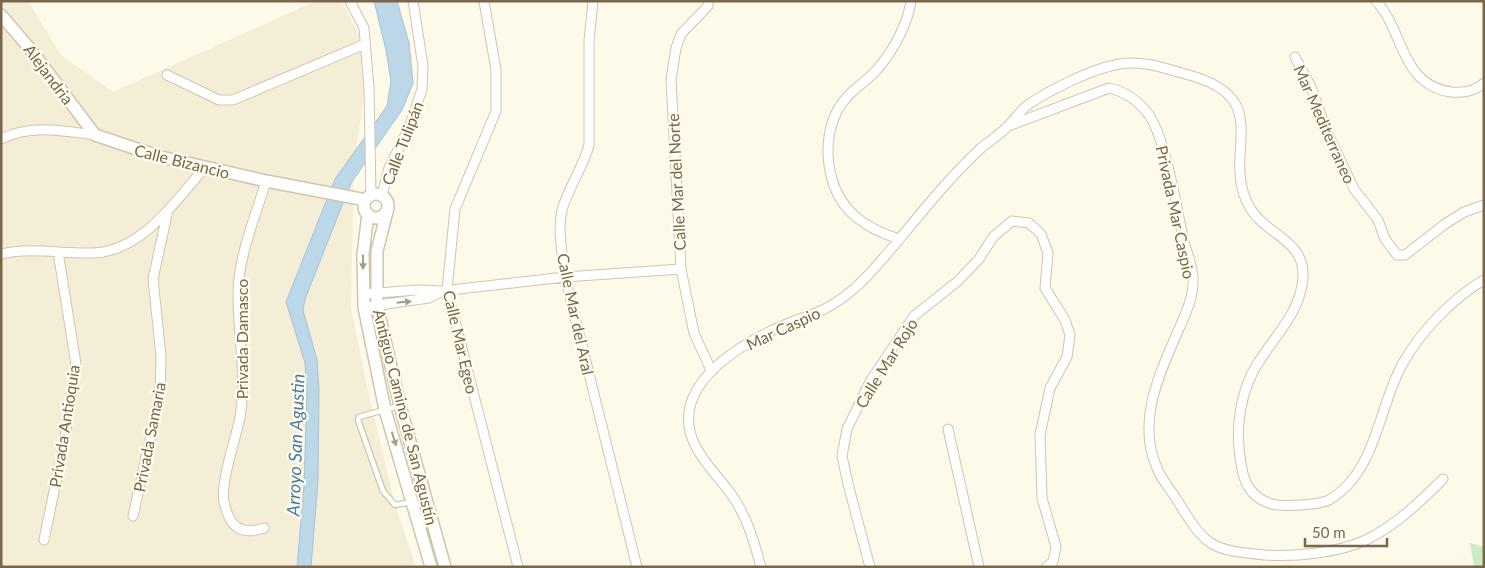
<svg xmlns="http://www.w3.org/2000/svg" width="1485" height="568" viewBox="0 0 1485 568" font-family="Lato,sans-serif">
<rect width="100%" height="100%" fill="#fdfae9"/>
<!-- residential -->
<path fill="#f5eed7" d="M1 1H28L61 55 113 92 316 1H342L362 41 364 56V95L354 165 351 308 369 395 395 504 416 567H1Z"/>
<!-- green -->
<path fill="#ccecc6" d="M1470 543 1484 547V567H1474Z"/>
<!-- water -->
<path fill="#bcd7e8" stroke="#a2c4da" d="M374 1H397L409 43 413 83 402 110 351 183 305 299 303 310 317 360 319 390 318 481 311 567H297L304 487 307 393 305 363 286 302 335 179 387 106 391 82 386 50Z"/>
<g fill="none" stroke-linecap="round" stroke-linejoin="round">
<!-- service casing -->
<g stroke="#d0c5ad" stroke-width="7">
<path id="service" d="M398 406 359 417 358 420 383 491 395 505 411 502"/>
</g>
<!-- minor casing -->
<g stroke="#d0c5ad" stroke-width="11">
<path id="minor" d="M350 1 364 28 369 88 371 195
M484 1 496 70V111L455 209 447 290 518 567
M593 1 589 41V145C583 168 568 188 562 210 557 231 563 256 565 277L637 567
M708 1V6L681 34 676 48 671 79 681 269 694 333 711 370
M1376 1C1404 30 1400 85 1451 92 1462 93 1475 91 1484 83
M1295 57 1311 87 1327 132 1354 189 1378 220 1385 239 1397 255H1405L1445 224 1464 212 1484 205
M167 75 219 100H233L365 44
M1011 125 1109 88C1126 92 1139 101 1149 115 1166 140 1177 210 1184 242 1187 253 1193 267 1193 279 1194 297 1185 315 1178 331 1160 373 1136 421 1157 468 1161 479 1171 490 1177 500 1206 547 1210 550 1265 555 1295 557 1340 553 1368 539 1397 524 1420 502 1443 479
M1 139C32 124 63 131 95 135
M382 195 389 168 409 128 422 89 423 66 413 1
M899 239C868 229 841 213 832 179 824 151 827 116 850 94 859 85 872 77 880 66 894 49 908 23 911 1
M1 254C32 247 62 254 93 253 141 252 177 200 205 167
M363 294 418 290 442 291 565 277 681 269
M372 306 429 298 442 291
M948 429 979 567
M133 516 160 395 161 356 153 279 168 210
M264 528C240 536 229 526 224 502 220 483 236 438 240 417 247 376 238 336 238 295 238 257 255 218 266 181
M44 540 64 443 76 364 58 252
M761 567C754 542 748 519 733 497 721 479 703 463 694 443 665 379 759 332 808 316 850 302 874 269 902 236 926 207 952 175 980 149 988 142 998 136 1006 128 1014 121 1020 110 1029 104 1052 89 1093 68 1120 64 1142 60 1164 68 1185 74 1280 98 1218 153 1250 208 1266 235 1305 240 1303 277 1301 310 1279 331 1262 357 1239 389 1234 431 1242 469 1245 486 1254 499 1272 504 1283 507 1319 505 1329 500 1377 472 1378 407 1403 363 1420 332 1454 297 1484 280
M870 567 848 484 842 456 847 429 871 380 914 316 958 281 979 259 993 237 1012 221 1029 223 1041 234 1048 253 1045 288 1065 320 1070 335 1067 357 1050 388 1040 435 1042 498 1056 547 1053 562 1046 567"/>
</g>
<!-- tertiary casing -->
<g stroke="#d0c5ad" stroke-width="14">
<path id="tertiary" d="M1 15 31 50 95 135 161 157 266 181 366 200
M364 206a12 12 0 1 1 24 0a12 12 0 1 1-24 0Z
M388 208 377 251V305L400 406 445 567
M368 214 363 254 364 307 385 410 431 567"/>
</g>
<!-- service -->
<use href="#service" stroke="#fff" stroke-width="4.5"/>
<!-- minor -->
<use href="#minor" stroke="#fff" stroke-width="9"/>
<!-- tertiary -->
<use href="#tertiary" stroke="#fff" stroke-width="11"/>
</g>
<!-- one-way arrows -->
<defs><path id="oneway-solid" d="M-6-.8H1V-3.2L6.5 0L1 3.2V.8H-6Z" transform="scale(1.25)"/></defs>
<g fill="#a89c8a">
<use href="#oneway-solid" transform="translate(363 262) rotate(90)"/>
<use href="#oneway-solid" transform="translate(404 302) rotate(-6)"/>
<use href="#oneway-solid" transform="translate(394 439) rotate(73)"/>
</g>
<g text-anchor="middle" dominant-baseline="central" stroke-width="4.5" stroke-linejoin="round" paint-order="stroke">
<!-- street labels -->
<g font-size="16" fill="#79664b" stroke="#fffdf0">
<text transform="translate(49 74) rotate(53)">Alejandria</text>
<text transform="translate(1325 124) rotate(66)">Mar Mediterraneo</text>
<text transform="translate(402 143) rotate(-69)">Calle Tulipán</text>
<text transform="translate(182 161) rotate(14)">Calle Bizancio</text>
<text transform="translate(676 182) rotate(-93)">Calle Mar del Norte</text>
<text transform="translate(1176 212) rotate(78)">Privada Mar Caspio</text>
<text transform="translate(576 314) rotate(78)">Calle Mar del Aral</text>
<text transform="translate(783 328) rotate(-25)">Mar Caspio</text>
<text transform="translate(241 339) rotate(-90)">Privada Damasco</text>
<text transform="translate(461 342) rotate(77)">Calle Mar Egeo</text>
<text transform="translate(886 363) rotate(-58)">Calle Mar Rojo</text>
<text transform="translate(406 417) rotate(76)">Antiguo Camino de San Agustín</text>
<text transform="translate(64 426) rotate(-81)">Privada Antioquia</text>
<text transform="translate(149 437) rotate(-79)">Privada Samaria</text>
</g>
<!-- water labels -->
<g font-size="18" font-style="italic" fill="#497a9b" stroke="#fffdf0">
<text transform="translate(295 445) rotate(-88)">Arroyo San Agustin</text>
</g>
</g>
<!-- border -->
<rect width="1485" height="568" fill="none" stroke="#79664b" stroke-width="5"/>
<!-- scale -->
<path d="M1305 538v8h82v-8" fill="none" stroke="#79664b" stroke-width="2.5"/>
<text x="1312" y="538" font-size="15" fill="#79664b" stroke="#fffdf0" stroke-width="4" paint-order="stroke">50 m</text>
</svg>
